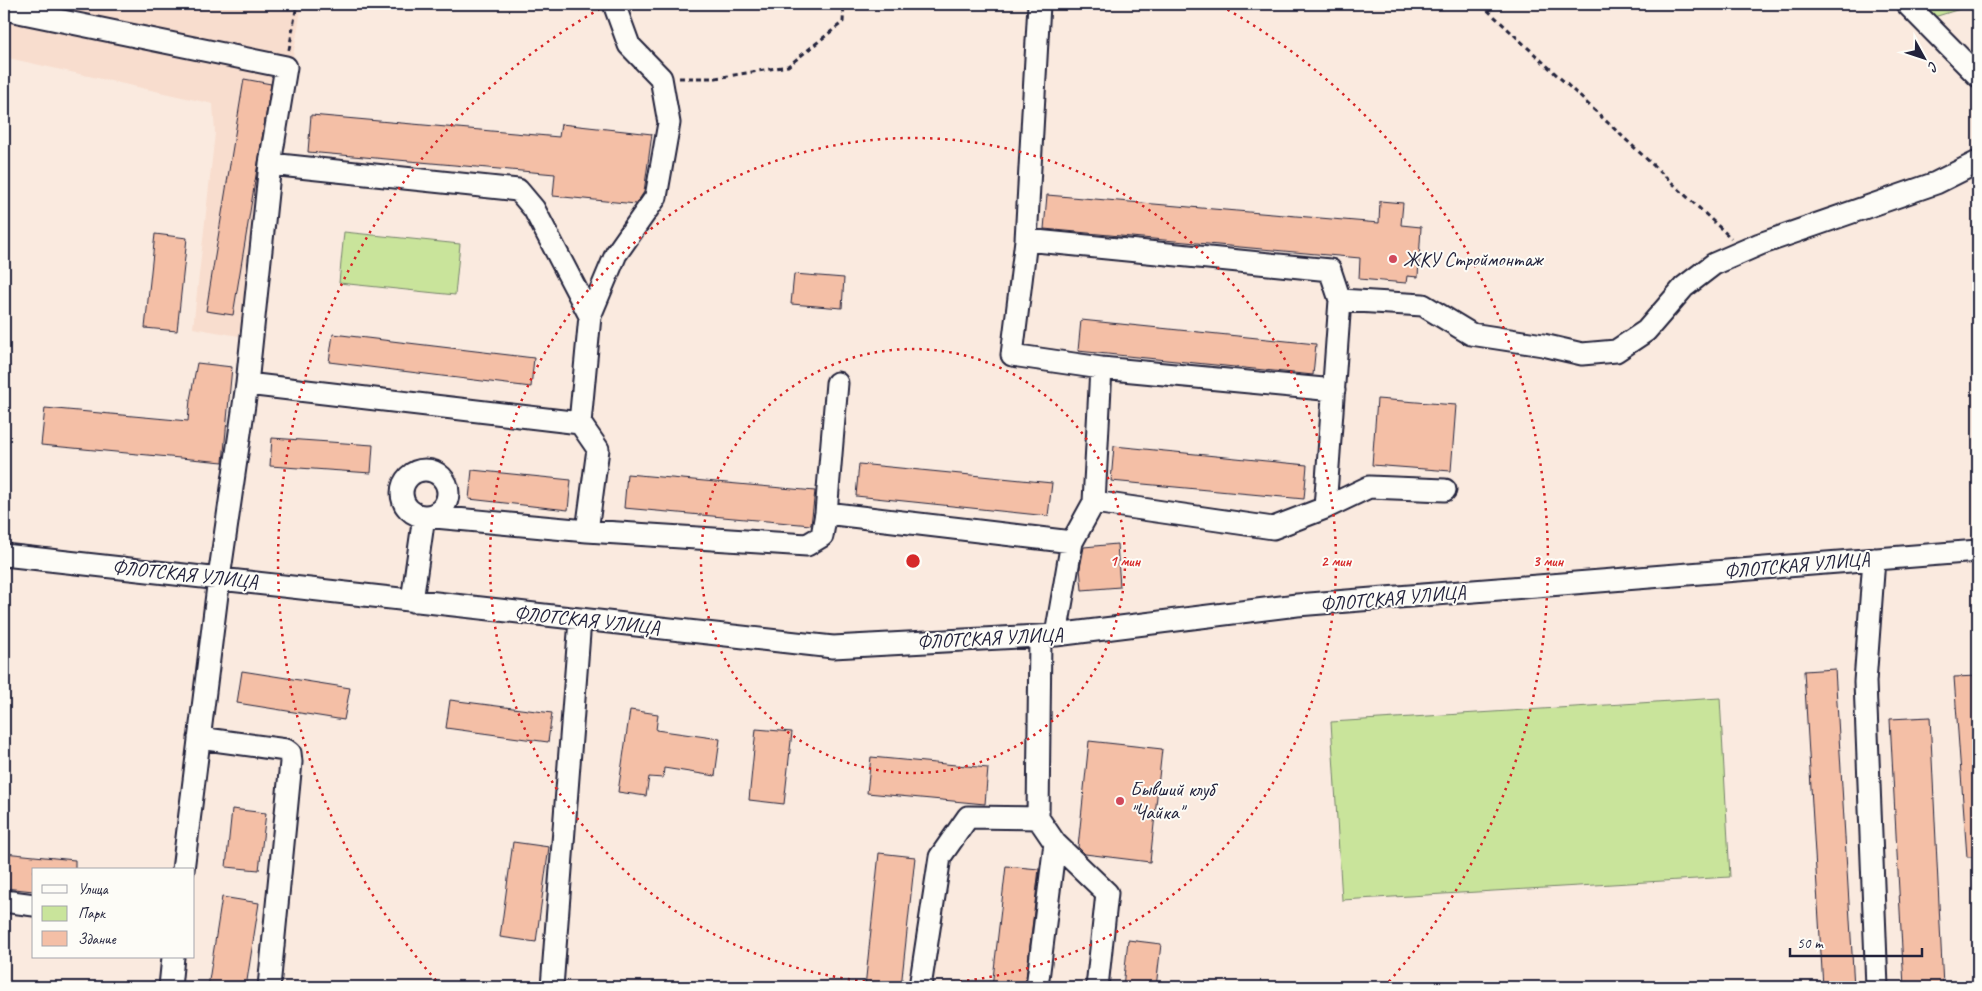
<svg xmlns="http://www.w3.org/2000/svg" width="1982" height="991" viewBox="0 0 1982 991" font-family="Caveat,sans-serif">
<rect width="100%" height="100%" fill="#faeadf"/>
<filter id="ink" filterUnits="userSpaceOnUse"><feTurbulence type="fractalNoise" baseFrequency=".02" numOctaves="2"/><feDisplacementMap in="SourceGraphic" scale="10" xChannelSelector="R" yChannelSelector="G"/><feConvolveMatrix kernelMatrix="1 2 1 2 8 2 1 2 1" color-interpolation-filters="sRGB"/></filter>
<g filter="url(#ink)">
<!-- built -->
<path fill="#f8ddce" d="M4 4H302L291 68 239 336 193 328 215 133 213 104 4 57Z"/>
<!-- green -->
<path fill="#c9e49b" stroke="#76836b" d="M1918 4H1976L1931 18Z
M344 232 460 244 455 295 339 283Z
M1720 698 1730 877 1342 900 1331 722Z"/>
<!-- building -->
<path fill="#f4bfa6" stroke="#22223b" d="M244 79 271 84 233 315 206 311Z
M311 115 559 137 561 124 652 134 644 192 636 204 553 196 555 174 308 152Z
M1047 195 1379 223 1380 201 1403 203 1401 225 1421 227 1418 277 1407 276 1406 283 1359 279 1360 258 1044 229Z
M155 234 187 238 177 331 145 328Z
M794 274 844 278 842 308 791 304Z
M1081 320 1316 344 1313 375 1078 351Z
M333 334 534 358 531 387 329 362Z
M197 363 232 367 223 462 41 445 45 408 188 421 190 400Z
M1377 399 1456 405 1451 471 1372 465Z
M272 438 373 445 371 473 270 466Z
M1114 446 1307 465 1304 499 1111 481Z
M859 464 1052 483 1048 516 856 496Z
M472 470 571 480 568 510 469 499Z
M627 474 815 491 811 525 624 508Z
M1117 544 1120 587 1082 590 1080 568 1084 547Z
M1835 669 1854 987H1823L1804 671Z
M242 671 350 688 344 720 237 703Z
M1978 676V857H1967L1954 677Z
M450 700 552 713 548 742 446 728Z
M630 710 658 714 656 730 720 739 715 776 664 768 663 778 649 777 646 796 618 792Z
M1930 717 1943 987H1904L1890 719Z
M756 729 792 732 784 804 749 800Z
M1089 741 1162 749 1150 862 1085 854 1078 847Z
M871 757 988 768 985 804 867 793Z
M232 809 266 813 259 870 226 867Z
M513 842 549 847 536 942 500 937Z
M4 853 75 860V870H34V891L4 888Z
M879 853 915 857 901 987H865Z
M1006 866 1039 869 1025 987H992Z
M222 897 259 903 246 987H208Z
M1128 940 1161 944 1156 987H1123Z"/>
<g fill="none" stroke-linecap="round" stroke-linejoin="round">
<!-- minor casing -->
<g stroke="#22223b" stroke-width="25">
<path id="minor" d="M1907 4 1978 76
M4 9 286 67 270 164 247 384 219 578 183 870
M270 164 518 190 534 209 590 316 580 423 598 449 587 531
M1026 240 1039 4
M1340 300 1423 305 1471 334 1543 345 1582 354 1616 351 1646 331 1684 287 1714 264 1760 244 1936 183 1978 162
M590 316 616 254 656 197 669 123 661 78 629 45 614 4
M1101 368 1334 390
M837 383 826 513 1072 542
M247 384 580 423
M402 493a23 23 0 1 1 46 0a23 23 0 1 1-46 0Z
M1325 508 1369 487 1445 490
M4 555 833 647 1056 635 1297 605 1978 551
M1874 559 1865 682 1877 987
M412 601 424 516 587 531 807 545 822 536 826 513
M1056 635 1072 542 1094 502 1101 368 1012 355 1026 240 1330 270 1340 300 1325 508 1273 528 1094 502
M1040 637 1038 818 1055 843 1107 893 1097 987
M199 738 286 750 290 753 291 762 269 987
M4 901 34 905
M170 987 173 957
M552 987 580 620
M920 987 940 857 968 817 1038 818
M1037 987 1055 843"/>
</g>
<!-- path -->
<path stroke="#22223b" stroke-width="3" stroke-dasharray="5 4" stroke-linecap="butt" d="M1481 4 1731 238
M289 50 297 4
M679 78H716L788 66 843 22 844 4"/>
<!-- minor -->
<use href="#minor" stroke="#fdfcf7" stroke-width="21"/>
</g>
</g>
<!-- distance rings -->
<g fill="none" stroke="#d62828" stroke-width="2.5" stroke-dasharray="2.5 5">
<circle cx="913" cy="561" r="212"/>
<circle cx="913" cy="561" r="423"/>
<path d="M441 986A635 635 0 0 1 605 6M1221 6A635 635 0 0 1 1385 986"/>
</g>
<!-- markers -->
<g fill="#d1495b" stroke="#fdfcf7" stroke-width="2">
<circle cx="1393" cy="259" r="5"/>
<circle cx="1120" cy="801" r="5"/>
</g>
<g text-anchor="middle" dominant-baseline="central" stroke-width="4" stroke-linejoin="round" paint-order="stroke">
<!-- poi labels -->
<g font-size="20" fill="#22223b" stroke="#fdfcf7" text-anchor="start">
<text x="1403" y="259">ЖКУ Строймонтаж</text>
<text x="1130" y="789">Бывший клуб<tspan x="1130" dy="23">"Чайка"</tspan></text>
</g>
<!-- street labels -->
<g font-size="20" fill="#22223b" stroke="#fdfcf7">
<text transform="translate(1797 565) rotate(-5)">ФЛОТСКАЯ УЛИЦА</text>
<text transform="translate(185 574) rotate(6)">ФЛОТСКАЯ УЛИЦА</text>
<text transform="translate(1393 598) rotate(-5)">ФЛОТСКАЯ УЛИЦА</text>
<text transform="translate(587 620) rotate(6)">ФЛОТСКАЯ УЛИЦА</text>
<text transform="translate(990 638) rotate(-3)">ФЛОТСКАЯ УЛИЦА</text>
</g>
</g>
<circle cx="913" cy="561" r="8" fill="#d62828" stroke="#fdfcf7" stroke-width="2.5"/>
<g font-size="15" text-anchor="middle" font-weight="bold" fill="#d62828" stroke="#fdfcf7" stroke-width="4" stroke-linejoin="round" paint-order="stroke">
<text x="1125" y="566">1 мин</text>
<text x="1336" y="566">2 мин</text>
<text x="1548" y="566">3 мин</text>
</g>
<!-- margin -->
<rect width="1982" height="991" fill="none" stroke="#fdfcf7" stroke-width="20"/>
<rect x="10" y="10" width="1962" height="971" fill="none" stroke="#22223b" stroke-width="2" filter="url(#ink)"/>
<!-- legend -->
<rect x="32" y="868" width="162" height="90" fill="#fdfcf7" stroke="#a5a5ac"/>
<rect x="42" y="885" width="25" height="8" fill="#fdfcf7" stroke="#a5a5ac"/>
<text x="78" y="894" font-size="15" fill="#22223b">Улица</text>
<rect x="42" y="906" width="25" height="15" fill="#c9e49b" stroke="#a5a5ac"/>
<text x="78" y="918" font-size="15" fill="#22223b">Парк</text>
<rect x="42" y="931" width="25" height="15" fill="#f4bfa6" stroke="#a5a5ac"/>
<text x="78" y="944" font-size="15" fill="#22223b">Здание</text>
<!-- north arrow -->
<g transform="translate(1924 58) rotate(130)" stroke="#fdfcf7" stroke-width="4" paint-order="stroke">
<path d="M0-4L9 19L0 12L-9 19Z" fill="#22223b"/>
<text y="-8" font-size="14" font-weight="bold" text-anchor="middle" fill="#22223b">С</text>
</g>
<!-- scale -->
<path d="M1790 948v8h132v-8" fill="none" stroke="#22223b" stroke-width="2.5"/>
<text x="1797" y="948" font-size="15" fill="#22223b" stroke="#fdfcf7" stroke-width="4" paint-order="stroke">50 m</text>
</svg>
